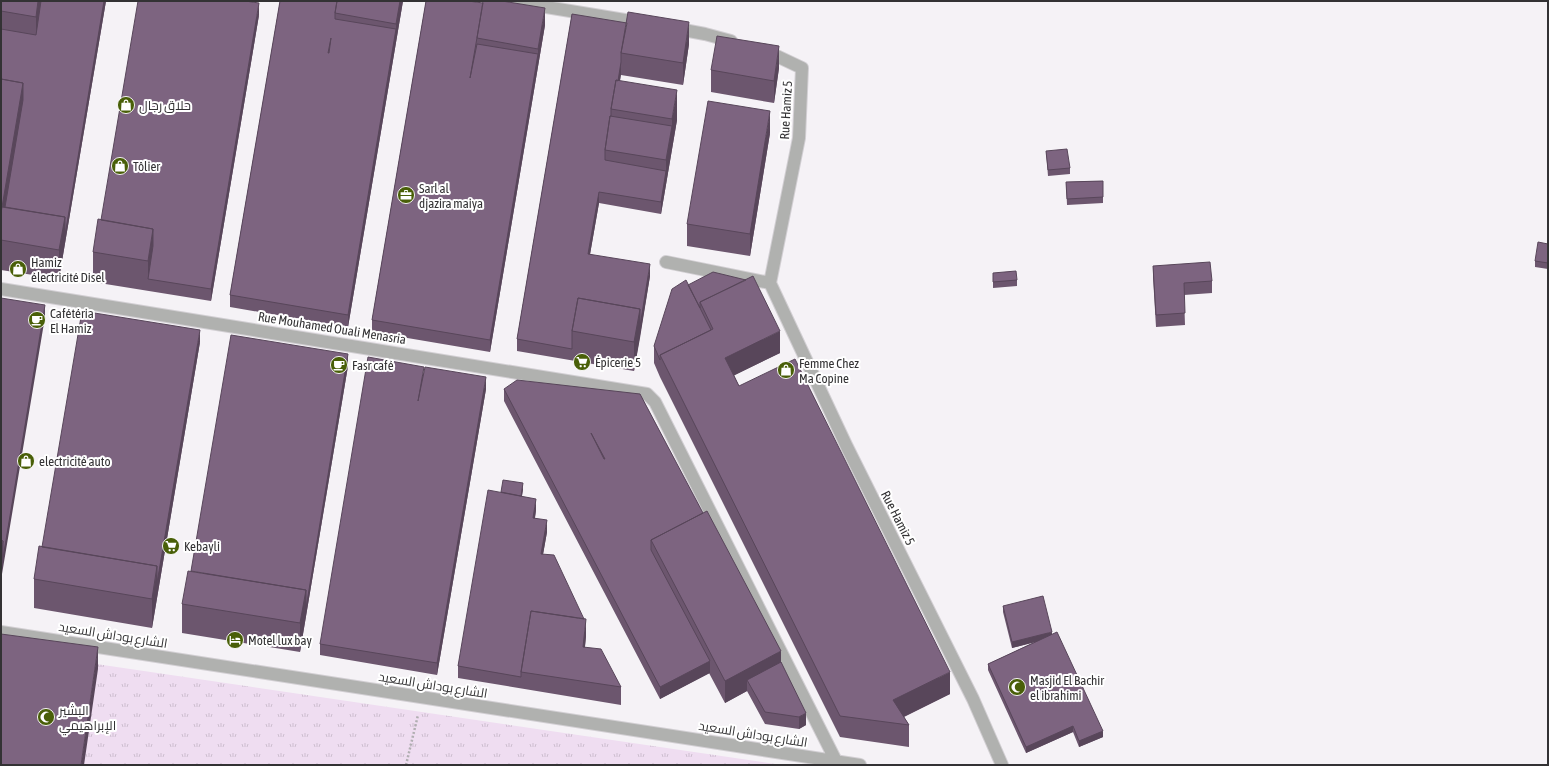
<svg xmlns="http://www.w3.org/2000/svg" width="1549" height="766" viewBox="0 0 1549 766" font-family="'Asap Condensed',Cairo,sans-serif">
<defs>
<pattern id="grass-tufts" width="24" height="20" patternUnits="userSpaceOnUse"><rect width="24" height="20" fill="#efddf1"/><path d="M3 7l-1-3M5 7V3M7 7l1-3M15 17l-1-3M17 17v-4M19 17l1-3" fill="none" stroke="#cdbecf"/></pattern>
</defs>
<rect width="100%" height="100%" fill="#f5f2f6"/>
<!-- grass -->
<path fill="url(#grass-tufts)" d="M1 650 782 765H1Z"/>
<g fill="none" stroke-linecap="round" stroke-linejoin="round">
<!-- minor casing -->
<g stroke="#d2cfd3" stroke-width="14">
<path id="minor" d="M510 1 643 23
M673 28 705 34 731 41
M764 50 802 68 799 138 770 283
M666 262 770 283 847 447 973 699 1002 765
M1 289 647 394 655 402 836 761
M1 632 860 765"/>
</g>
<!-- path -->
<path stroke="#b0aeb1" stroke-width="2.5" stroke-dasharray="2 2" stroke-linecap="butt" d="M406 765 418 715"/>
<!-- minor -->
<use href="#minor" stroke="#b0b1af" stroke-width="12"/>
</g>
<!-- wall -->
<path fill="#6c566e" d="M1 1H106L59 279 1 270Z
M280 1H403L348 327 230 307V295Z
M426 1 545 25 490 352 372 332V320Z
M572 14 689 44 683 85 621 75V74L620 81 677 120 661 214 599 203 590 254 650 276 634 371 517 351V339Z
M259 15 211 301 93 282V252L101 220Z
M779 68 774 103 711 92V70Z
M770 133 750 256 687 246V224Z
M1046 151 1070 168V174L1048 176Z
M1103 181V203L1067 205 1066 182Z
M1548 244V269L1535 267V261Z
M1153 266 1212 281V293L1184 295 1185 325 1156 327 1153 277Z
M993 273 1017 280V286L993 288Z
M688 285 780 353 734 375 739 386 950 694 904 717 909 725V747L840 737 660 377 654 363V346Z
M200 342 152 628 34 608V579L42 547Z
M348 366 300 652 182 633V604Z
M424 372 486 389 437 675 320 655V644Z
M504 389 640 394 781 662 806 725 799 729 765 724 747 691 725 703 709 673 660 699 504 401Z
M523 489 522 496 536 510 535 518 547 532 543 554 586 636 585 647 621 687V705L458 678V666L501 492Z
M1003 606 1052 635 1103 737 1079 747 1073 732 1026 753 988 670V664L1037 641 1012 648 1003 612Z"/>
<!-- shaded-wall -->
<path fill="#58465a" d="M38 1H43L36 46V17Z
M104 1H106L59 279V250Z
M400 1H403L348 327V315L396 29V24Z
M259 3V15L211 301V289Z
M545 8V25L490 352V340L538 54V49Z
M689 22V44L683 85V63Z
M779 46V68L774 103V81Z
M621 62V74L615 109H613Z
M23 83V112L4 224 2 207Z
M677 90V120L661 214V202L666 171V160L672 126V119Z
M770 111V133L750 256V234Z
M599 192V203L588 266V254Z
M153 229V258L148 279V261Z
M650 264V276L640 338V326Z
M45 305V317L1 580V551Z
M640 309V338L634 371V342Z
M200 330V342L152 628V599Z
M780 331V353L725 380V358Z
M348 354V366L300 652V623L306 590Z
M486 377V389L437 675V663Z
M523 483V489L520 508V502Z
M536 499V510L533 530V518Z
M547 520V532L541 566V554Z
M586 619V636L583 664V647Z
M1052 632V638L1012 648V642Z
M98 647V669L84 765H81Z
M781 651V673L747 680V691L725 703V681Z
M710 661V673L660 699V687Z
M950 672V694L893 722V700Z
M806 713V725L799 729V717Z
M1073 726V732L1026 753V747Z
M1103 731V737L1079 747V741Z"/>
<!-- building -->
<path fill="#7d6480" stroke="#58465a" fill-rule="evenodd" d="M1 1H38L36 17 1 11Z
M41 1H104L65 235V217L5 207 23 100V83L1 79V29L36 35Z
M138 1H245L259 3 211 289 148 279 153 246V229L101 220Z
M280 1H337L335 13V19L396 29 348 315 230 295ZM331 38 329 53H328Z
M337 1H400L396 24 335 13Z
M426 1H468L483 3 470 78 477 44 538 54 490 340 372 320Z
M483 1H502L545 8 538 49 477 38Z
M628 12 689 22 683 63 621 53Z
M572 14 627 23 621 53V62L618 81 616 80 611 109V116H610L605 150V160L666 171 661 202 599 192 588 254 650 264 640 326V309L578 298 572 331V349L517 339Z
M717 36 779 46 774 81 711 70Z
M1 79 23 83 2 207 65 217 59 250 1 240V213L2 207 1 206Z
M616 80 677 90 672 119 611 109Z
M708 101 770 111 750 234 687 224Z
M610 116 672 126 666 160 605 150Z
M1067 149 1070 168 1048 170 1046 151Z
M1103 181V197L1067 199 1066 182Z
M98 219 153 229 148 261 93 252Z
M1538 242 1548 244V263L1535 261Z
M1210 262 1212 281 1184 283 1185 313 1156 315 1153 266Z
M1016 271 1017 280 993 282V273Z
M713 272 746 280 700 302V308L688 285Z
M753 276 780 331 725 358 739 386 795 359 950 672 893 700 909 725 840 716 660 355 713 329 700 302Z
M686 280 711 330 660 355V360L654 346 672 289Z
M1 298 45 305 3 558V541L1 540Z
M578 298 640 309 634 342 572 331Z
M82 311 200 330 157 583V566L42 547Z
M231 335 348 354 306 608V590L191 571Z
M368 357 424 367 418 401 425 367 486 377 437 663 320 644Z
M517 380 640 394 703 513 651 540V550L710 661 660 687 504 389ZM591 433 605 459H604Z
M503 480 523 483 521 496 501 492Z
M488 490 536 499 533 518 547 520 541 554 554 555 584 619 531 611 521 672V677L458 666Z
M707 511 781 651 725 681 651 540Z
M1 540 3 541 1 551Z
M39 546 157 566 152 599 34 579Z
M188 571 306 590 300 623 182 604Z
M1043 596 1052 632 1012 642 1003 606Z
M531 611 586 619 583 647 601 649 621 687 521 672Z
M1057 632 1103 731 1079 741 1073 726 1026 747 988 664Z
M1 634 98 647 81 765H1Z
M781 662 806 713 799 717 765 712 747 680Z"/>
<!-- icons -->
<defs>
<g id="shop-disc" transform="scale(0.9)"><circle r="9.5" fill="#495f08" stroke="#fff"/><path d="M-5-2.5h2.3a2.7 3.5 0 0 1 5.4 0H5L5.5 6h-11ZM-1.5-2.5h3a1.5 2.3 0 0 0-3 0Z" fill="#fff"/></g>
<g id="office-disc" transform="scale(0.9)"><circle r="9.5" fill="#495f08" stroke="#fff"/><path d="M-6-3h4V-5.5h4V-3h4V5H-6ZM-1-4.5V-3h2v-1.5ZM-6 0V1H6V0Z" fill="#fff"/></g>
<g id="cafe-disc" transform="scale(0.9)"><circle r="9.5" fill="#495f08" stroke="#fff"/><path d="M-5.5-4.5H6V0H3Q3 3.5 0 3.5H-2.5Q-5.5 3.5-5.5 0ZM3-3.2v2h1.7v-2ZM-6 4.5H4V6H-6Z" fill="#fff"/></g>
<g id="supermarket-disc" transform="scale(0.9)"><circle r="9.5" fill="#495f08" stroke="#fff"/><path d="M-6-5.5h2.5l.6 2H6L4.5 2H-2.5L-4.4-4H-6ZM-1.5 3.2a1.3 1.3 0 1 0 .1 0ZM3 3.2a1.3 1.3 0 1 0 .1 0Z" fill="#fff"/></g>
<g id="hotel-disc" transform="scale(0.9)"><circle r="9.5" fill="#495f08" stroke="#fff"/><path d="M-6-4.5h1.5V1H6V5H4.5V3h-9V5H-6ZM-4 0a1.8 1.8 0 1 1 3.6 0ZM.5 0V-2.5h3Q6-2.5 6 0Z" fill="#fff"/></g>
<g id="mosque-disc" transform="scale(0.9)"><circle r="9.5" fill="#495f08" stroke="#fff"/><path d="M3.5-4.9A6 6 0 1 0 3.5 4.9A5 5 0 1 1 3.5-4.9Z" fill="#fff"/></g>
</defs>
<g fill-rule="evenodd">
<use href="#shop-disc" x="126" y="105"/>
<use href="#shop-disc" x="120" y="166"/>
<use href="#office-disc" x="406" y="195"/>
<use href="#shop-disc" x="18" y="269"/>
<use href="#cafe-disc" x="37" y="320"/>
<use href="#supermarket-disc" x="582" y="362"/>
<use href="#cafe-disc" x="339" y="365"/>
<use href="#shop-disc" x="786" y="370"/>
<use href="#shop-disc" x="26" y="461"/>
<use href="#supermarket-disc" x="171" y="546"/>
<use href="#hotel-disc" x="235" y="640"/>
<use href="#mosque-disc" x="1017" y="687"/>
<use href="#mosque-disc" x="46" y="717"/>
</g>
<g text-anchor="middle" dominant-baseline="central" stroke-width="4" stroke-linejoin="round" paint-order="stroke">
<!-- poi labels -->
<g font-size="13" fill="#333234" stroke="#fff" text-anchor="start">
<text x="139" y="105">حلاق رجال</text>
<text x="133" y="166">Tôlier</text>
<text x="419" y="188">Sarl al<tspan x="419" dy="15">djazira maiya</tspan></text>
<text x="31" y="262">Hamiz<tspan x="31" dy="15">électricité Disel</tspan></text>
<text x="50" y="313">Cafétéria<tspan x="50" dy="15">El Hamiz</tspan></text>
<text x="595" y="362">Épicerie 5</text>
<text x="799" y="363">Femme Chez<tspan x="799" dy="15">Ma Copine</tspan></text>
<text x="352" y="365">Fasr café</text>
<text x="39" y="461">electricité auto</text>
<text x="184" y="546">Kebayli</text>
<text x="248" y="640">Motel lux bay</text>
<text x="1030" y="680">Masjid El Bachir<tspan x="1030" dy="15">el ibrahimi</tspan></text>
<text x="59" y="710">البشير<tspan x="59" dy="15">الإبراهيمي</tspan></text>
</g>
<!-- street labels -->
<g font-size="13" fill="#333234" stroke="#fff">
<text transform="translate(786 110) rotate(-87)">Rue Hamiz 5</text>
<text transform="translate(332 328) rotate(9)">Rue Mouhamed Ouali Menasria</text>
<text transform="translate(898 518) rotate(63)">Rue Hamiz 5</text>
<text transform="translate(113 635) rotate(9)">الشارع بوداش السعيد</text>
<text transform="translate(433 685) rotate(9)">الشارع بوداش السعيد</text>
<text transform="translate(753 734) rotate(9)">الشارع بوداش السعيد</text>
</g>
</g>
<!-- border -->
<rect width="1549" height="766" fill="none" stroke="#333234" stroke-width="4"/>
</svg>
